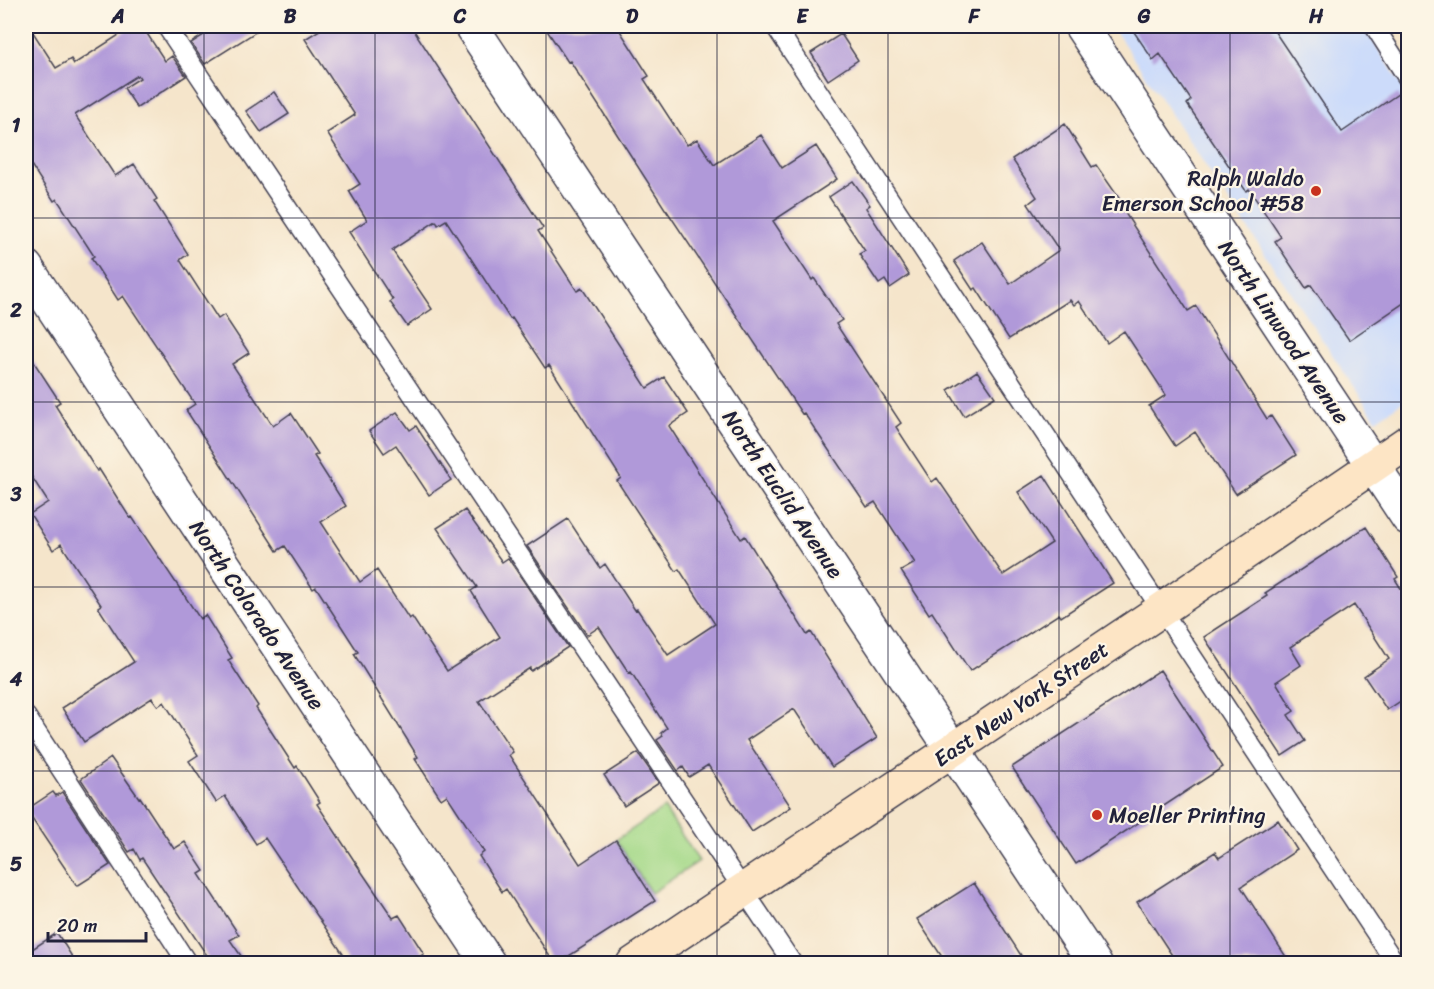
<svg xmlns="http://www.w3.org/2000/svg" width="1434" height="989" viewBox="0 0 1434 989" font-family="Sriracha,sans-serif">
<rect width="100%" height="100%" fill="#fcf5e5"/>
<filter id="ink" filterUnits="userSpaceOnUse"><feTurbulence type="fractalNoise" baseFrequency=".0167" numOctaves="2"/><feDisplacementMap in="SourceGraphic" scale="12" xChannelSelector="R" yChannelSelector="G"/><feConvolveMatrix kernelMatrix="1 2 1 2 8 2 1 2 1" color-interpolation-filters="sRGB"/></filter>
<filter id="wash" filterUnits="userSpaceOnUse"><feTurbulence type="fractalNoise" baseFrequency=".008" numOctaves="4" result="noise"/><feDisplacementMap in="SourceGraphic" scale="24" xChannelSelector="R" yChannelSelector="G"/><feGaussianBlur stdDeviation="1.35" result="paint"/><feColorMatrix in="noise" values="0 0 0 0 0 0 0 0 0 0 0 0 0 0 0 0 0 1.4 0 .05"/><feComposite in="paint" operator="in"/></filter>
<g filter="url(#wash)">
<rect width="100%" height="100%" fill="#f5e5cb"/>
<!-- built -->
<path fill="#ccdbfa" d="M1112 26H1363L1408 94V398L1376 420Z"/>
<!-- green -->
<path fill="#a5d989" stroke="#647e62" stroke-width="1.5" d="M664 808 699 861 651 893 616 840Z"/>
<g id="blocks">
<!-- building -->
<path fill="#b099d9" d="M26 26H29L56 68 71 59 74 64 133 26H142L165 61 172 56 186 76 137 108 124 88 140 78 138 75 75 115 115 176 134 164 157 199 154 201 188 254 180 260 218 319 224 315 249 353 232 364 273 426 291 413 318 454 314 456 346 506 321 522 360 582 377 570 409 619 412 617 447 671 500 637 471 591 477 587 437 528 465 510 502 562 508 558 568 647 531 671 530 668 479 701 513 752 509 755 580 864 616 840 655 901 558 963H554L506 889 502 892 479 856 484 852 447 795 441 799 415 759 418 757 354 654 358 652 316 587 313 589 285 546 277 551 186 410 195 404 123 296 118 300 91 258 94 256 57 199 54 201 26 157Z
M218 26H265L205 64 191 43Z
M326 26H411L543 228 538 231 577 291 582 288 647 388 664 377 688 413 669 426 741 539 745 536 807 635 811 632 877 738 832 767 794 709 747 740 791 807 752 832 708 765 689 777 683 767 678 771 657 740 663 736 661 733 667 728 631 672 629 673 599 627 587 635 527 546 568 519 600 568 605 564 635 610 637 609 668 655 715 624 679 569 676 571 617 481 621 478 549 365 545 368 512 318 510 319 446 220 438 225 436 221 392 250 432 309 407 326 390 302 393 300 349 232 367 220 349 191 360 184 327 133 355 115 305 39Z
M544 26H617L649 76 644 79 687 145 697 139 714 165 761 135 782 168 816 146 837 179 773 221 812 280 814 278 842 320 836 324 901 423 896 427 932 482 937 478 1003 575 1052 543 1018 492 1044 475 1113 583 1061 617 1059 614 970 671 932 612 929 614 901 571 915 563 875 502 867 507 804 413 802 414 667 211V212L570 61 568 62Z
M1130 26H1271L1342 132 1398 94 1408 109V300L1349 340 1311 285 1306 288 1275 241 1281 237 1249 189 1246 191 1187 104 1191 100 1160 54 1153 60Z
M841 34 858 60 828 80 811 53Z
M274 92 289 114 261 132 246 111Z
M1065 124 1092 167 1096 165 1119 198 1116 199 1188 311 1196 306 1267 419 1271 416 1296 455 1236 494 1195 432 1175 446 1149 406 1166 395 1124 331 1107 343 1079 301 1074 305 1070 300 1009 339 976 288 973 290 954 261 982 242 1010 284 1059 250 1028 204 1037 197 1012 159Z
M853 181 870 205 866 208 909 275 890 288 885 280 879 284 859 254 865 251 829 197Z
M26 350 60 402 55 405 97 471 99 469 130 518 132 517 200 619 205 615 232 658 228 660 258 706 256 708 295 768 297 766 320 802 317 804 357 865 393 918 399 915 424 954 410 963H349L265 838 256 844 225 796 216 802 189 761 198 755 164 702 158 706 152 698 84 742 62 708 134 662 98 607 101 605 61 544 53 550 30 514 48 502 26 468Z
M977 371 995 397 964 416 948 390Z
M397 412 410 430 416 426 451 480 429 495 396 445 384 453 369 431Z
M1366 527 1398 577 1395 579 1408 600V696L1387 710 1364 676 1389 659 1354 605 1290 647 1301 665 1276 682 1294 711 1288 715 1305 741 1282 756 1204 637 1267 596 1265 593Z
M1160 670 1223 767 1076 864 1012 767Z
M638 753 659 783 624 806 604 775Z
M111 758 139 798 140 797 174 849 185 842 204 871 199 874 239 935 230 940 246 963H212L142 858 140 860 134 849 129 852 81 779Z
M53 792 56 796 62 792 110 865 77 886 26 810Z
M1278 820 1297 850 1241 887 1290 963H1177L1137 902 1215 852 1219 858Z
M974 883 1026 963H946L917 919Z
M57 933 76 963H26V953Z"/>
</g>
</g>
<g filter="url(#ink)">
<use href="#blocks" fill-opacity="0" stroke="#423f51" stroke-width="1.5"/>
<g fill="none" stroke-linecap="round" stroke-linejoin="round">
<!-- service casing -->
<g stroke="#423f51" stroke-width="21">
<path id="service" d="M166 26 793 964
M775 26 1396 964
M1374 26 1408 79
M26 716 188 964"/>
</g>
<!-- minor casing -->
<g stroke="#423f51" stroke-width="36">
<path id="minor" d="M471 26 1095 964
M1081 26 1408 518
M26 267 489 964"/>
</g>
<!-- secondary casing -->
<g stroke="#423f51" stroke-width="36">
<path id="secondary" d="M633 964 1161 610 1408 442"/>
</g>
<!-- service -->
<use href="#service" stroke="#fff" stroke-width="18"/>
<!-- minor -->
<use href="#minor" stroke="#fff" stroke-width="33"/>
<!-- secondary -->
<use href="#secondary" stroke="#fde5c5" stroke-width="33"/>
</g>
</g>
<!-- grid -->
<path fill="none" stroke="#22223b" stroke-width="1.5" stroke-opacity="0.55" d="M204 26V964M375 26V964M546 26V964M717 26V964M888 26V964M1059 26V964M1230 26V964M26 218H1408M26 402H1408M26 587H1408M26 771H1408"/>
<!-- markers -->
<g fill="#c8321e" stroke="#fcf5e5" stroke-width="2">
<circle cx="1316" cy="191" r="6"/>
<circle cx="1097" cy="815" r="6"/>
</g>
<g text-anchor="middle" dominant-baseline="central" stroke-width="4.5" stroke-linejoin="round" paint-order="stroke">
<!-- poi labels -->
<g font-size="22" fill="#22223b" stroke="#fcf5e5" text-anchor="end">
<text x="1304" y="178">Ralph Waldo<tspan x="1304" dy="25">Emerson School #58</tspan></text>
<text x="1109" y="815" text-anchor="start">Moeller Printing</text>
</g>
<!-- street labels -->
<g font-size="22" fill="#22223b" stroke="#fcf5e5">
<text transform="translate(1284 332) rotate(56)">North Linwood Avenue</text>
<text transform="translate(783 494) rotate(56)">North Euclid Avenue</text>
<text transform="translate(257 615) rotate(56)">North Colorado Avenue</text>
<text transform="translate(1021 704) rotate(-34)">East New York Street</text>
</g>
</g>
<!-- margin -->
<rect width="1434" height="989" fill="none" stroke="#fcf5e5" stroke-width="66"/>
<!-- scale -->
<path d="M48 932v9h98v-9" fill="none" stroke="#22223b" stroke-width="3"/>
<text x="57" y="932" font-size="18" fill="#22223b" stroke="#fcf5e5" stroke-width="4.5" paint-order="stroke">20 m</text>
<rect x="33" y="33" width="1368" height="923" fill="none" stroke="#22223b" stroke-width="2"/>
<g font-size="20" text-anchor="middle" font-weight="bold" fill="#22223b">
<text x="118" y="23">A</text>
<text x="290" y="23">B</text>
<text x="460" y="23">C</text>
<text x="632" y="23">D</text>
<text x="802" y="23">E</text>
<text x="974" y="23">F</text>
<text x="1144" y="23">G</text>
<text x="1316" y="23">H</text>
<text x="16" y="132">1</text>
<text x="16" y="317">2</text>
<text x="16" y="501">3</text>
<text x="16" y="686">4</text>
<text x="16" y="871">5</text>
</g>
</svg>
